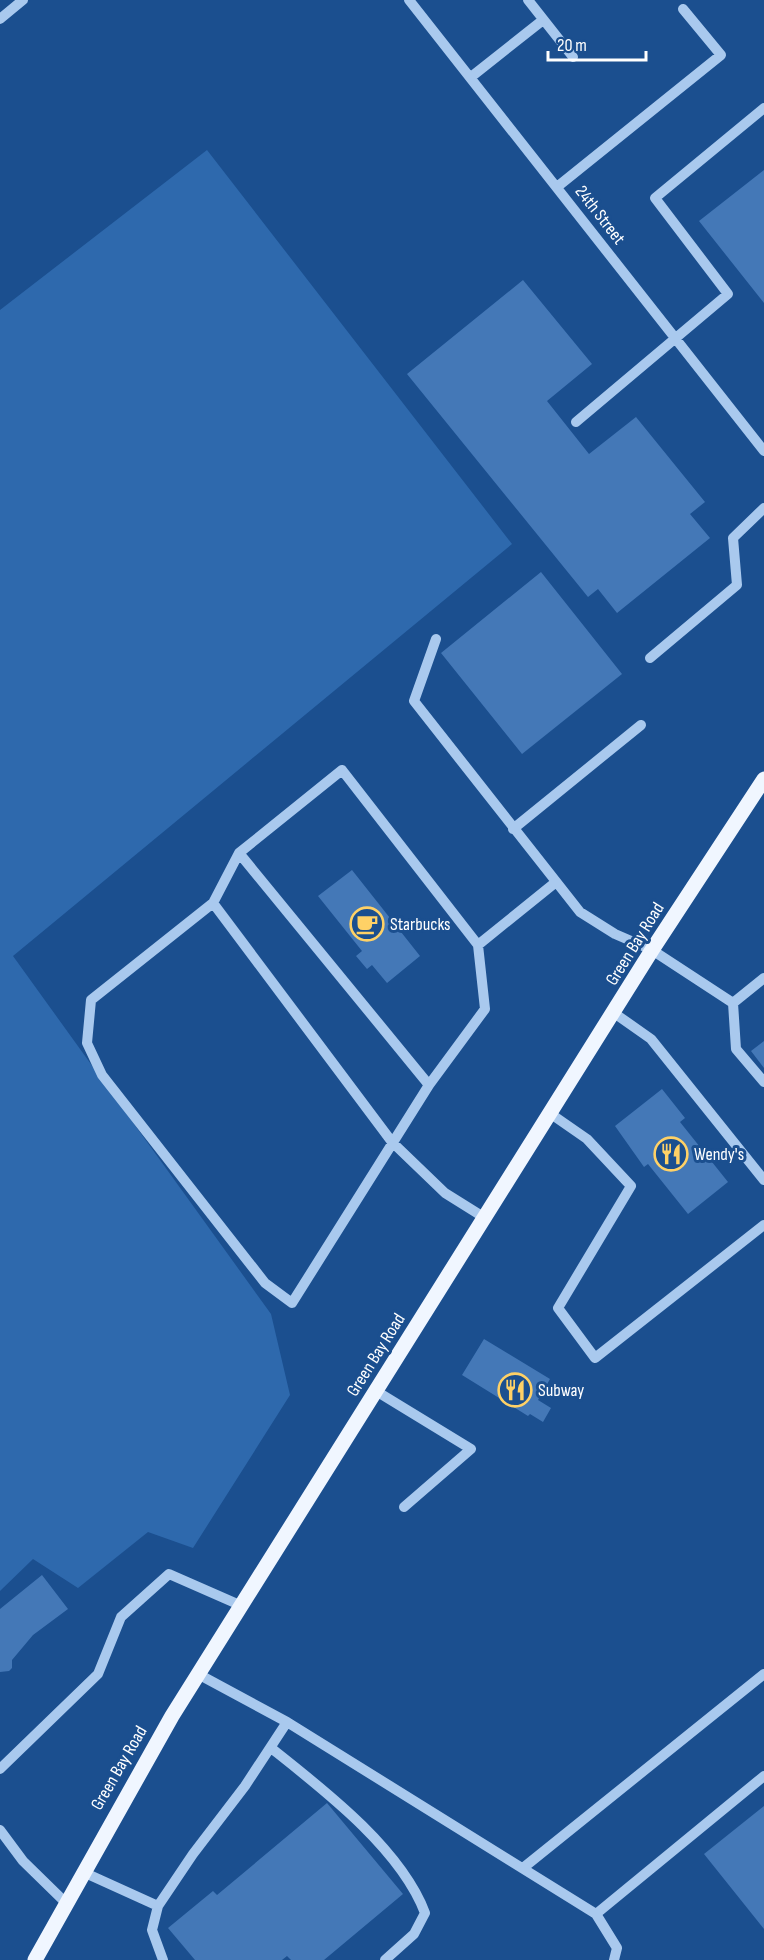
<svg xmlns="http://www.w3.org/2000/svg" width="764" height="1960" viewBox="0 0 764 1960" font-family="'Sofia Sans Condensed',sans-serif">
<rect width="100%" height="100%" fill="#1b4f8f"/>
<!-- green -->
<path fill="#2e69ad" d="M207 150 512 544 13 956 271 1314 290 1395 193 1548 148 1532 78 1588 33 1559 0 1591V310Z"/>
<!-- building -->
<path fill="#4478b7" d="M764 170V303L699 221Z
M523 280 592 364 547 401 589 454 636 417 705 502 690 514 710 538 617 613 598 589 588 597 407 374Z
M541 572 622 674 522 754 441 653Z
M352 870 420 956 387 983 372 965 367 969 356 956 362 951 318 896Z
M764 1041V1068L751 1051Z
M662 1089 685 1118 680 1122 728 1182 688 1214 648 1164 644 1167 615 1126Z
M484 1339 550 1379 538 1400 551 1408 543 1422 530 1414 528 1416 462 1375Z
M42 1575 68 1609 33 1635 12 1660V1668L9 1671 0 1672V1609Z
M327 1803 403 1894 324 1960H291L287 1956 282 1960H195L168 1928 213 1891 217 1895Z
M764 1806V1929L704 1854Z"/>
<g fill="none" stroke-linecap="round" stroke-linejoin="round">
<!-- minor -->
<path stroke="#a9c9ee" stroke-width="10" d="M409 0 764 451
M528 0 573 57
M0 19 23 0
M471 77 543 20
M557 187 721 55 683 9
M576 422 728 294 655 198 764 108
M436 639 414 701 580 912 615 934 652 950 733 1003
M650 658 737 585 733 538 764 508
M513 829 641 725
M239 853 429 1085
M213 903 239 853 342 770 478 945 485 1009 429 1085 292 1303 265 1283 102 1075 87 1043 91 1000 213 903 392 1142 445 1193 485 1218
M478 945 556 882
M733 1003 736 1049 764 1082
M733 1003 764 978
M614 1013 651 1039 764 1180
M551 1114 587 1139 631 1186 558 1308 595 1358 764 1225
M376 1391 471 1449 404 1507
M198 1674 287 1722 596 1914 617 1948 614 1960
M271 1748C324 1790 401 1849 425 1913L414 1934 385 1960
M0 1769 98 1674 121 1617 169 1574 242 1606
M0 1830 23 1861 66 1903
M523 1868 764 1674
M83 1872 158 1906
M596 1914 764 1776
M163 1960 152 1930 158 1906 193 1854 245 1786 287 1722"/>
<!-- major -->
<path stroke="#f0f6ff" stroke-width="15" d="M35 1960 172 1716 652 950 764 779"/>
</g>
<!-- icons -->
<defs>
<g id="cafe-ring" transform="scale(1.725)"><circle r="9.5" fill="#1b4f8f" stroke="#ffd166" stroke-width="1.5"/><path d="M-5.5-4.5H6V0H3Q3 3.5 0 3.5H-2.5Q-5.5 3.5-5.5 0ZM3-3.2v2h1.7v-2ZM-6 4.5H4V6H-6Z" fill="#ffd166"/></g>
<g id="restaurant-ring" transform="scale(1.725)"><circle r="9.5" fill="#1b4f8f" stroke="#ffd166" stroke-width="1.5"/><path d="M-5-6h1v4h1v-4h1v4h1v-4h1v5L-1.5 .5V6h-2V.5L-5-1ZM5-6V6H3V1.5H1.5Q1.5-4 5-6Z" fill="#ffd166"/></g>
</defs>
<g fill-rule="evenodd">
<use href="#cafe-ring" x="367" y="924"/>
<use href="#restaurant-ring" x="671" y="1154"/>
<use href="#restaurant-ring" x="515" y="1390"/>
</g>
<g text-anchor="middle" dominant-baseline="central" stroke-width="6" stroke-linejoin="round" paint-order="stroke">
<!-- street labels -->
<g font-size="18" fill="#fff" stroke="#1b4f8f">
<text transform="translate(600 215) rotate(52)">24th Street</text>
<text transform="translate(635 944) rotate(-58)">Green Bay Road</text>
<text transform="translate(376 1355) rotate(-58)">Green Bay Road</text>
<text transform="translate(119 1768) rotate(-60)">Green Bay Road</text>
</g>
<!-- poi labels -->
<g font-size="18" fill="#fff" stroke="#1b4f8f" text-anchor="start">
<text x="390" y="924">Starbucks</text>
<text x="694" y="1154">Wendy's</text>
<text x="538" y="1390">Subway</text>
</g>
</g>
<!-- scale -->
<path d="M548 51v9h98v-9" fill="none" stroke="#ffffff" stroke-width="3"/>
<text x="557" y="51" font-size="18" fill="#ffffff" stroke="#1b4f8f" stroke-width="4.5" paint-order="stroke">20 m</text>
</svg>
